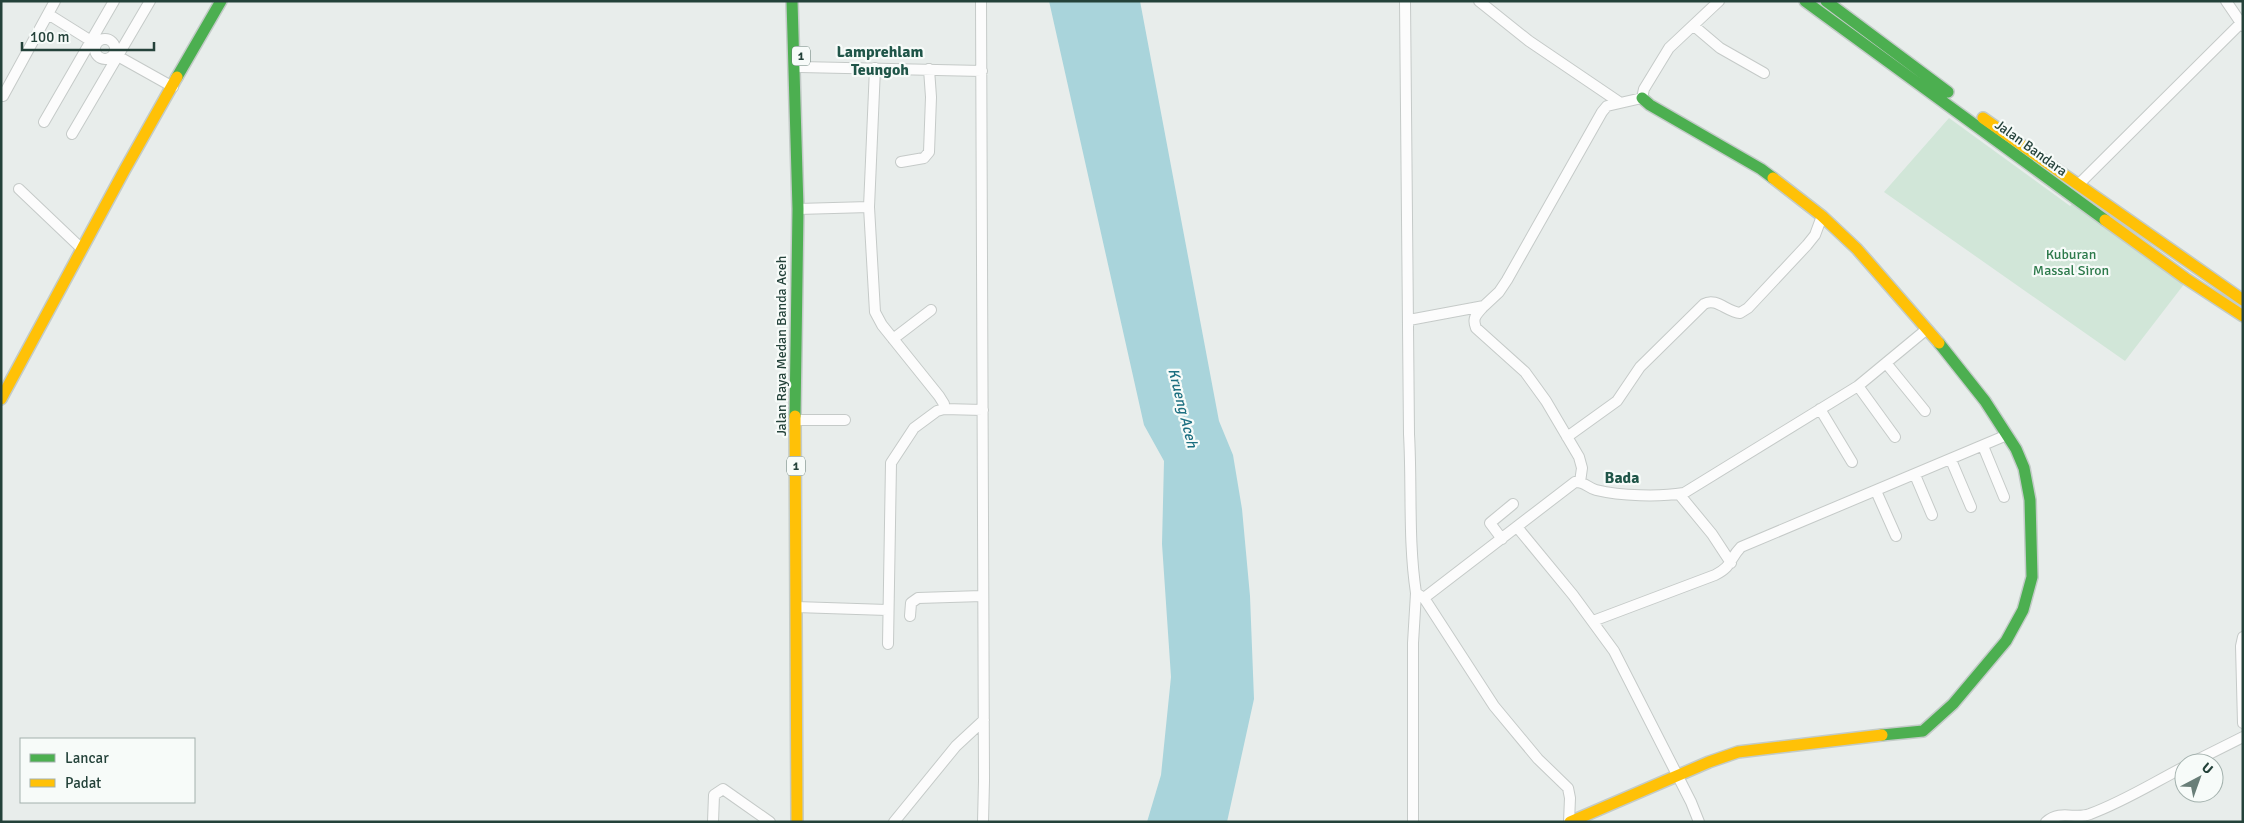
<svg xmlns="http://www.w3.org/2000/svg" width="2244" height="823" viewBox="0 0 2244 823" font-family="Signika,sans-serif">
<rect width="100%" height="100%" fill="#e8edeb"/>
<!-- green -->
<path fill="#d1e6d8" d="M1949 118 2070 206 2074 202 2185 283 2125 361 1884 192Z"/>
<!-- water -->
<path fill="#a9d4db" d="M1049 1H1140L1219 421 1233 455 1242 509 1250 596 1254 699 1227 822H1147L1161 775 1171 677 1162 544 1164 461 1144 425Z"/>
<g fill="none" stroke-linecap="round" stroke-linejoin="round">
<!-- street casing -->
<g stroke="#c5cac8" stroke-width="12">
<path id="street" d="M981 1 984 781 983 822
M1405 1 1409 434C1412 487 1408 540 1416 593L1424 598 1494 706 1538 759 1568 788 1570 798 1569 822
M1479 1 1529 41 1619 102
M2226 1 2243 26
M48 14 96 44
M1694 26 1720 48 1764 73
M95 49a10 10 0 1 1 20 0a10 10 0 1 1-20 0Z
M114 54 173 87
M800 67 982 71
M3 96 55 1
M44 122 114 1
M72 134 150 1
M901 162 924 158 929 152 931 97 929 69
M2079 184 2241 23
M19 189 82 249
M869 207 875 68
M798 209 869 207 875 312 882 325 939 396 944 404V409L983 410
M1483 307C1476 315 1472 318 1476 328L1525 372 1546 401 1579 457 1582 468 1580 482
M1409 320 1484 306 1499 292 1507 280 1602 112 1607 106 1642 98 1644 89 1669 48 1719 1
M893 339 931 310
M1886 363 1925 411
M1858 386 1895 437
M1820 409 1852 462
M796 420H845
M1567 437 1617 401 1640 367 1704 304C1716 297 1727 312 1740 313L1748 308 1807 245 1815 235 1822 216
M1983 446 2004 497
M1951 460 1971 507
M1915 475 1932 515
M1876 491 1896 536
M1679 494 1712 534 1731 563
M1517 527 1573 595 1614 651 1691 802 1699 822
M1502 539 1490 523 1513 504
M1424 598 1575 482C1584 481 1588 488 1596 490 1621 496 1659 497 1684 493L1858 386 1927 329
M796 607 887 610
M910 616 911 603 918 598 982 596
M1593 621 1715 575C1733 566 1729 559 1741 547L2007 435
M2243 637 2241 646 2243 723
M888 644 891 463 914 428 937 411 944 409
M2191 763 2243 737
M713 822 714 795 723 789 770 822
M894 822 956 746 984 720
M1413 822V643L1416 593
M2046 822C2061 809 2075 820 2090 814 2123 802 2153 783 2184 767"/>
</g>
<!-- fast casing -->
<g stroke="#c3cbc8" stroke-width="14">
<path id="fast" d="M792 1 798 209 795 416
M1805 1 2105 220
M1826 1 1948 92
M177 77 221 1
M1642 98 1650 105 1761 169 1773 178
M1882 735 1923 731 1953 704 2006 641 2023 610 2032 577 2030 500 2024 468 2016 449 1985 401 1939 343"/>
</g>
<!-- slow casing -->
<g stroke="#c3cbc8" stroke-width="14">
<path id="slow" d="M1983 118 2243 300
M1773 178 1822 216 1857 249 1939 343
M2105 220 2185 278 2243 316
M1 399 124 171 177 77
M795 416 797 822
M1570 822 1709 762 1738 752 1882 735"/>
</g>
<!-- street -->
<use href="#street" stroke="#fcfcfc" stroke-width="10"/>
<!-- fast -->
<use href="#fast" stroke="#4caf50" stroke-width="11"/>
<!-- slow -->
<use href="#slow" stroke="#ffc107" stroke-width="11"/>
</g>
<g text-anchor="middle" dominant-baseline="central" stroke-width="4.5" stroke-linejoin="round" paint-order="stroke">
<!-- shield labels -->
<g fill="#f7fbf9" stroke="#637a73" stroke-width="1">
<rect x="792" y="46.5" width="18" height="19" rx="4"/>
<rect x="787" y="456.5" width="18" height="19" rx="4"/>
</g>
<g font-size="12" font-weight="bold" fill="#24423a">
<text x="801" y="56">1</text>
<text x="796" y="466">1</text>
</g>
<!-- street labels -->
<g font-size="14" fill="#24423a" stroke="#f7fbf9">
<text transform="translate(2031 148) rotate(36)">Jalan Bandara</text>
<text transform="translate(781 346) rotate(-90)">Jalan Raya Medan Banda Aceh</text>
</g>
<!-- park labels -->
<g font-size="14" fill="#2d7a4b" stroke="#f7fbf9">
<text x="2071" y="254">Kuburan<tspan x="2071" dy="16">Massal Siron</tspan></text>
</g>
<!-- water labels -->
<g font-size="15" font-style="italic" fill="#1c6f80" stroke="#f7fbf9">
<text transform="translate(1183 408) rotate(76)">Krueng Aceh</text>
</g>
<!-- quarter labels -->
<g font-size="16" font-weight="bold" fill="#1f5548" stroke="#f7fbf9">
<text x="880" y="52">Lamprehlam<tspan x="880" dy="18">Teungoh</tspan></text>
<text x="1622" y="478">Bada</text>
</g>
</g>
<!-- border -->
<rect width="2244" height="823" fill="none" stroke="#24423a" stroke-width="5"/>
<!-- legend -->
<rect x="20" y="738" width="175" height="65" fill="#f7fbf9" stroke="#a3b1ad"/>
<rect x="30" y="754" width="25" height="8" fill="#4caf50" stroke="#a3b1ad"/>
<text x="65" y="763" font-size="15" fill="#24423a">Lancar</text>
<rect x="30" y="779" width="25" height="8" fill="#ffc107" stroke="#a3b1ad"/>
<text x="65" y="788" font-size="15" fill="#24423a">Padat</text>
<!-- north arrow -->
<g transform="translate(2199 778) rotate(41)"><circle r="24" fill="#f7fbf9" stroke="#a3b1ad"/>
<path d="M0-4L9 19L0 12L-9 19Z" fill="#697e78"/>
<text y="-8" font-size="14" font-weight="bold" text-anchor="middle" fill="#24423a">U</text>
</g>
<!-- scale -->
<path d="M22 42v8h132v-8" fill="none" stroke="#24423a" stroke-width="2.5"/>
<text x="30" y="42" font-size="15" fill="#24423a" stroke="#f7fbf9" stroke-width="4" paint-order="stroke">100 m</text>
</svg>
